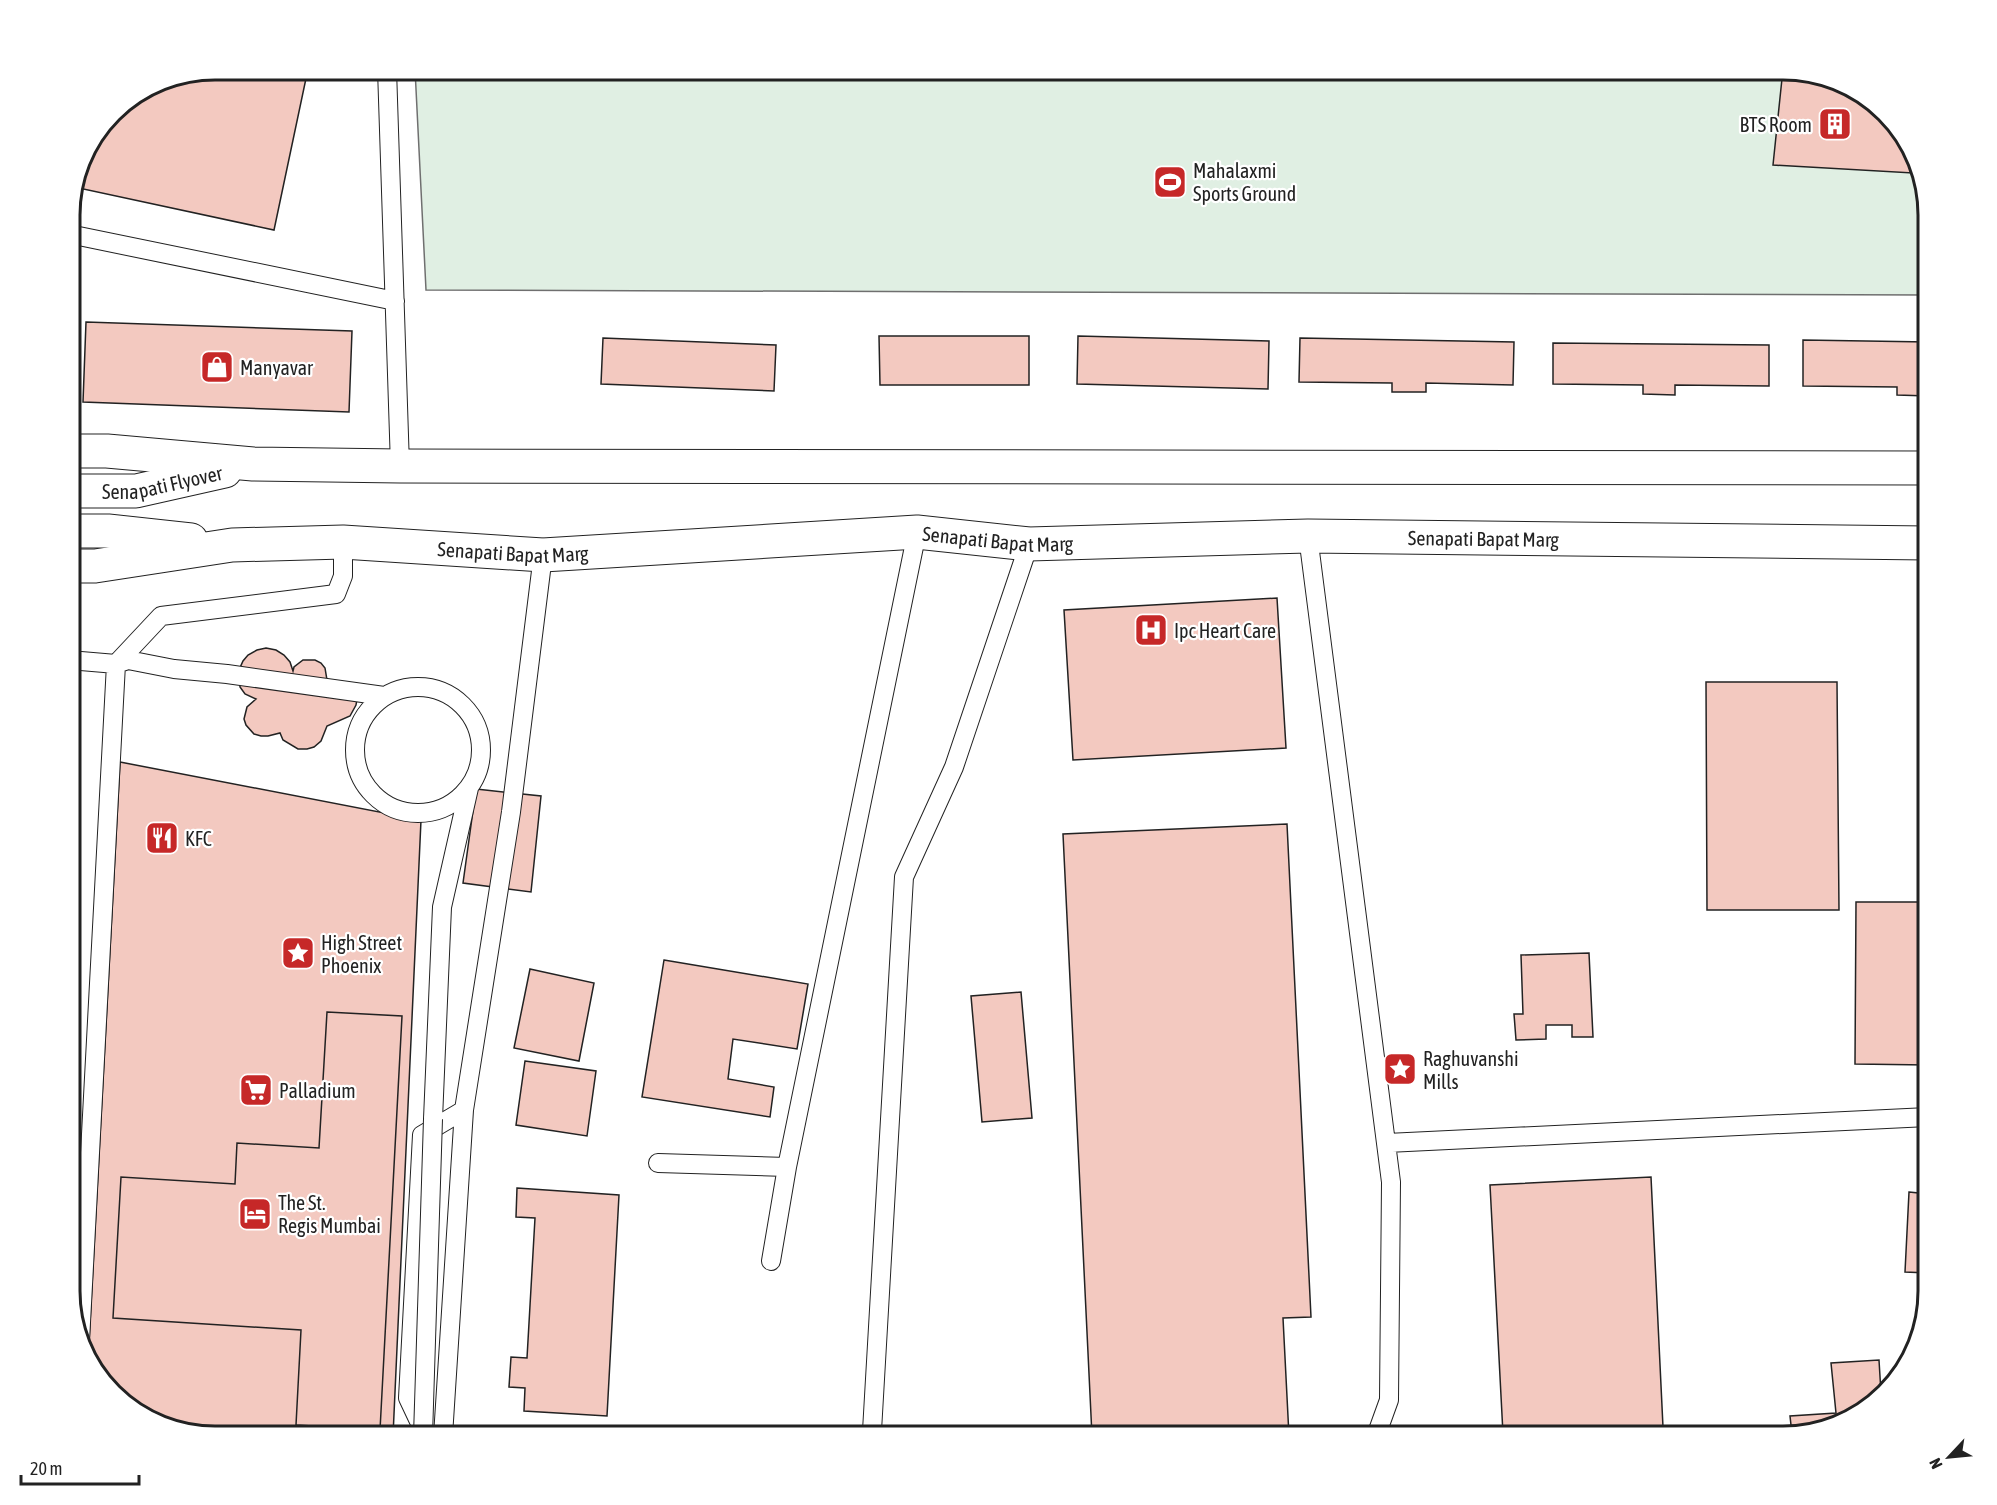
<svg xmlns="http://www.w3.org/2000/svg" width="1997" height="1505" viewBox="0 0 1997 1505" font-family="'Asap Condensed',sans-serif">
<rect width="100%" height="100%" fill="#fff"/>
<!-- green -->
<path fill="#e0efe3" stroke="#6f6f6f" stroke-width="1.5" d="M415 69H1783L1830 77 1872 99 1913 150 1928 214V295L426 290Z"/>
<!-- building -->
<path fill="#f3c9c0" stroke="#222" stroke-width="1.5" d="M214 69H308L274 230 74 187 84 150 118 105 159 80Z
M1783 69 1830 77 1872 99 1913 150V173L1773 165Z
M86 322 352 331 349 412 83 402Z
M879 336H1029V385H880Z
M1078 336 1269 341 1268 389 1077 384Z
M603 338 776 345 774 391 601 384Z
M1300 338 1514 342 1513 385 1426 383V392H1392V383L1299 382Z
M1803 340 1928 342V396L1897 395V387L1803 386Z
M1553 343 1769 345V386L1675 385V395L1643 394V385L1553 384Z
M1277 598 1286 748 1073 760 1064 610Z
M266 648 276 650 284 655 290 662 293 671 294 667 303 660H315L321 663 325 668 327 680 357 699 356 705 350 716 327 726 321 741 314 747 307 749H298L283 740 280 733 268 736H261L254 734 246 725 244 719 247 707 256 699 245 694 240 687 239 670 243 661 248 655 257 650Z
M1706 682H1837L1839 910H1707Z
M120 762 421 820 393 1436H214L167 1428 125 1406 88 1361Z
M476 789 541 796 531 892 463 883Z
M1287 824 1311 1317 1283 1318 1289 1436H1092L1063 834Z
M1856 902H1928V1065L1855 1064Z
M1589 953 1593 1037H1572V1025H1546V1039L1516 1040 1514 1014H1523L1521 955Z
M664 960 808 984 797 1049 733 1039 728 1079 774 1087 770 1117 642 1097Z
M530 969 594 983 579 1061 514 1048Z
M1021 992 1032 1118 982 1122 971 996Z
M327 1012 402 1016 380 1430 296 1425 301 1330 113 1318 121 1177 235 1184 237 1143 319 1148Z
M525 1061 596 1071 587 1136 516 1125Z
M1651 1177 1663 1427 1503 1434 1490 1185Z
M517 1188 619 1195 607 1416 524 1411 525 1388 509 1387 511 1357 527 1358 535 1218 516 1217Z
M1909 1192 1928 1194V1273L1905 1272Z
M1879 1360 1881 1393 1847 1421 1792 1434 1790 1416 1836 1413 1831 1363Z"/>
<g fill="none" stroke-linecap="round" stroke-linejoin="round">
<!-- lane casing -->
<g stroke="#222" stroke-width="20">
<path id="lane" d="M387 69 400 466
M69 234 395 301
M1308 536 1391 1182 1389 1400 1376 1436
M343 542V576L336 594 161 616 116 664 128 660 174 669 227 674 384 696
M69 660 116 664 80 1341
M355 750a63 63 0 1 1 126 0a63 63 0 1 1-126 0Z
M433 1119 442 907 469 788
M1387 1143 1928 1117
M658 1163 787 1167 917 532
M771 1261 787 1167
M425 1434 408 1398 422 1135 464 1110
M443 1436 464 1110 511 812 543 555
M875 1436 872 1431 904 877 954 767 1029 544"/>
</g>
<!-- primary casing -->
<g stroke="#222" stroke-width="35">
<g id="primary">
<path d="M69 451H107L253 464 400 466 1928 468"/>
<path id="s1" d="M69 491H136L225 471"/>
<path d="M69 531H108L191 540"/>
<path id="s2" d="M69 566H95L232 545 343 542 543 555 917 532 1029 544 1308 536 1928 543"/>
</g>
</g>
<!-- lane -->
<use href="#lane" stroke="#fff" stroke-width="18"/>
<!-- primary -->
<use href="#primary" stroke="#fff" stroke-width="33"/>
<!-- lane-bridge casing -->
<g stroke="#222" stroke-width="20" stroke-linecap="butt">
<path id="lane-bridge" d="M423 1436 433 1119"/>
</g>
<!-- lane-bridge -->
<use href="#lane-bridge" stroke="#fff" stroke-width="18"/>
</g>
<!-- icons -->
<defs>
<g id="building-square" transform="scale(1.725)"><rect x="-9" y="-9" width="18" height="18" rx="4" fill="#c62828" stroke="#fff"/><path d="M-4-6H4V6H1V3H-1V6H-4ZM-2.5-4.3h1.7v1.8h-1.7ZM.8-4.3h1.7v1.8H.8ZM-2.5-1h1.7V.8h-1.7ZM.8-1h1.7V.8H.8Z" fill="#fff"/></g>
<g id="stadium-square" transform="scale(1.725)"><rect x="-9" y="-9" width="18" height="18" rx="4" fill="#c62828" stroke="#fff"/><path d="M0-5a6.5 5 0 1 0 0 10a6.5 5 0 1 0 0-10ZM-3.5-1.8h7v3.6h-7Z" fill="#fff"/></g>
<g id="shop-square" transform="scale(1.725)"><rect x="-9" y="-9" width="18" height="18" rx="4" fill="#c62828" stroke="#fff"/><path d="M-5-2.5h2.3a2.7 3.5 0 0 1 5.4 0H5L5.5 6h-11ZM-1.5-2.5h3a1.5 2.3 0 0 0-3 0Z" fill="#fff"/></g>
<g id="hospital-square" transform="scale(1.725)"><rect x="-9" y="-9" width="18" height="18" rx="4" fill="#c62828" stroke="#fff"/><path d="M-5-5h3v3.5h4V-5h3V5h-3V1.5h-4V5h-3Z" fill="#fff"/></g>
<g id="restaurant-square" transform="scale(1.725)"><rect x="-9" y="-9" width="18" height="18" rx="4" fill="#c62828" stroke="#fff"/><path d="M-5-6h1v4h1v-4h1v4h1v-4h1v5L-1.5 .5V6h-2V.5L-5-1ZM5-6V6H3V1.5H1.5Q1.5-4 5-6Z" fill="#fff"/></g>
<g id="sight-square" transform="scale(1.725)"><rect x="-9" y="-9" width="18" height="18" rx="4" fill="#c62828" stroke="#fff"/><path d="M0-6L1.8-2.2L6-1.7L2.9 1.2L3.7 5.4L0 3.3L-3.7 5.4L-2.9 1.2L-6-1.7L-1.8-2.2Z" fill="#fff"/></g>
<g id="supermarket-square" transform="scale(1.725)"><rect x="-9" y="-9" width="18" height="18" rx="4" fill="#c62828" stroke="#fff"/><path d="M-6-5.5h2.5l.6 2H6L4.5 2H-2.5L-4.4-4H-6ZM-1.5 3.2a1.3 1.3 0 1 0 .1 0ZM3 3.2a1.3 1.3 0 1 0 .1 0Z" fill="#fff"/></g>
<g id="hotel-square" transform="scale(1.725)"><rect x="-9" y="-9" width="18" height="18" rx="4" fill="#c62828" stroke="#fff"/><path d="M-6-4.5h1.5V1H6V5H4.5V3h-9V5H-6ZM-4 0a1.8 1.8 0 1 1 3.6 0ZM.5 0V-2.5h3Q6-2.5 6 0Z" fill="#fff"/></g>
</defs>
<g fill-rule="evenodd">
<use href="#building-square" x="1835" y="124"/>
<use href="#stadium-square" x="1170" y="182"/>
<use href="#shop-square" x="217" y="367"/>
<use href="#hospital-square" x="1151" y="630"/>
<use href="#restaurant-square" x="162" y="838"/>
<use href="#sight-square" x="298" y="953"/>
<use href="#sight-square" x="1400" y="1069"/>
<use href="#supermarket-square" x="256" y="1090"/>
<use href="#hotel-square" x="255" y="1214"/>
</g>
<g text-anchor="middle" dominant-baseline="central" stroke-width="4.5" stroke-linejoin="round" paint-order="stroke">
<!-- poi labels -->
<g font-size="20" fill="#222" stroke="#fff" text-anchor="start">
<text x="1812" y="124" text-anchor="end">BTS Room</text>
<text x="1193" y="170">Mahalaxmi<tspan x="1193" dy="23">Sports Ground</tspan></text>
<text x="240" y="367">Manyavar</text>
<text x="1174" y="630">Ipc Heart Care</text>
<text x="185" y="838">KFC</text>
<text x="321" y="942">High Street<tspan x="321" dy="23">Phoenix</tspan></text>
<text x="1423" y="1058">Raghuvanshi<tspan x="1423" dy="23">Mills</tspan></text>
<text x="279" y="1090">Palladium</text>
<text x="278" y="1202">The St.<tspan x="278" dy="23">Regis Mumbai</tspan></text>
</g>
<!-- street labels -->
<g font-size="20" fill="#222" stroke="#fff">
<text stroke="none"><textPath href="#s1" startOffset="94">Senapati Flyover</textPath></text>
<text stroke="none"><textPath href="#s2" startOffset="932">Senapati Bapat Marg</textPath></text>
<text stroke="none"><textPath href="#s2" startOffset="1418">Senapati Bapat Marg</textPath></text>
<text stroke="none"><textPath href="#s2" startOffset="446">Senapati Bapat Marg</textPath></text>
</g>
</g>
<!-- crop -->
<path d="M0 0H1997V1505H0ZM215 80H1783A135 135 0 0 1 1918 215V1291A135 135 0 0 1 1783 1426H215A135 135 0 0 1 80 1291V215A135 135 0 0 1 215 80Z" fill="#fff" fill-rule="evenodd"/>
<path fill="none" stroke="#222" stroke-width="3" d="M215 80H1783A135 135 0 0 1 1918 215V1291A135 135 0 0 1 1783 1426H215A135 135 0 0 1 80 1291V215A135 135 0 0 1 215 80Z"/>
<!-- north arrow -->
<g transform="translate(1949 1457) rotate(244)" stroke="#ffffff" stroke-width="4.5" paint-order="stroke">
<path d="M0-4.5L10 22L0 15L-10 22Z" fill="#222222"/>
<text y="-9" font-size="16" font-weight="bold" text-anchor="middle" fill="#222222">N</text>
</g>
<!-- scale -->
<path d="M21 1475v9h118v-9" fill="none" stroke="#222222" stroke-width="3"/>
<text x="30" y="1475" font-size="18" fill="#222222" stroke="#ffffff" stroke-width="4.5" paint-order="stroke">20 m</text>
</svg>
